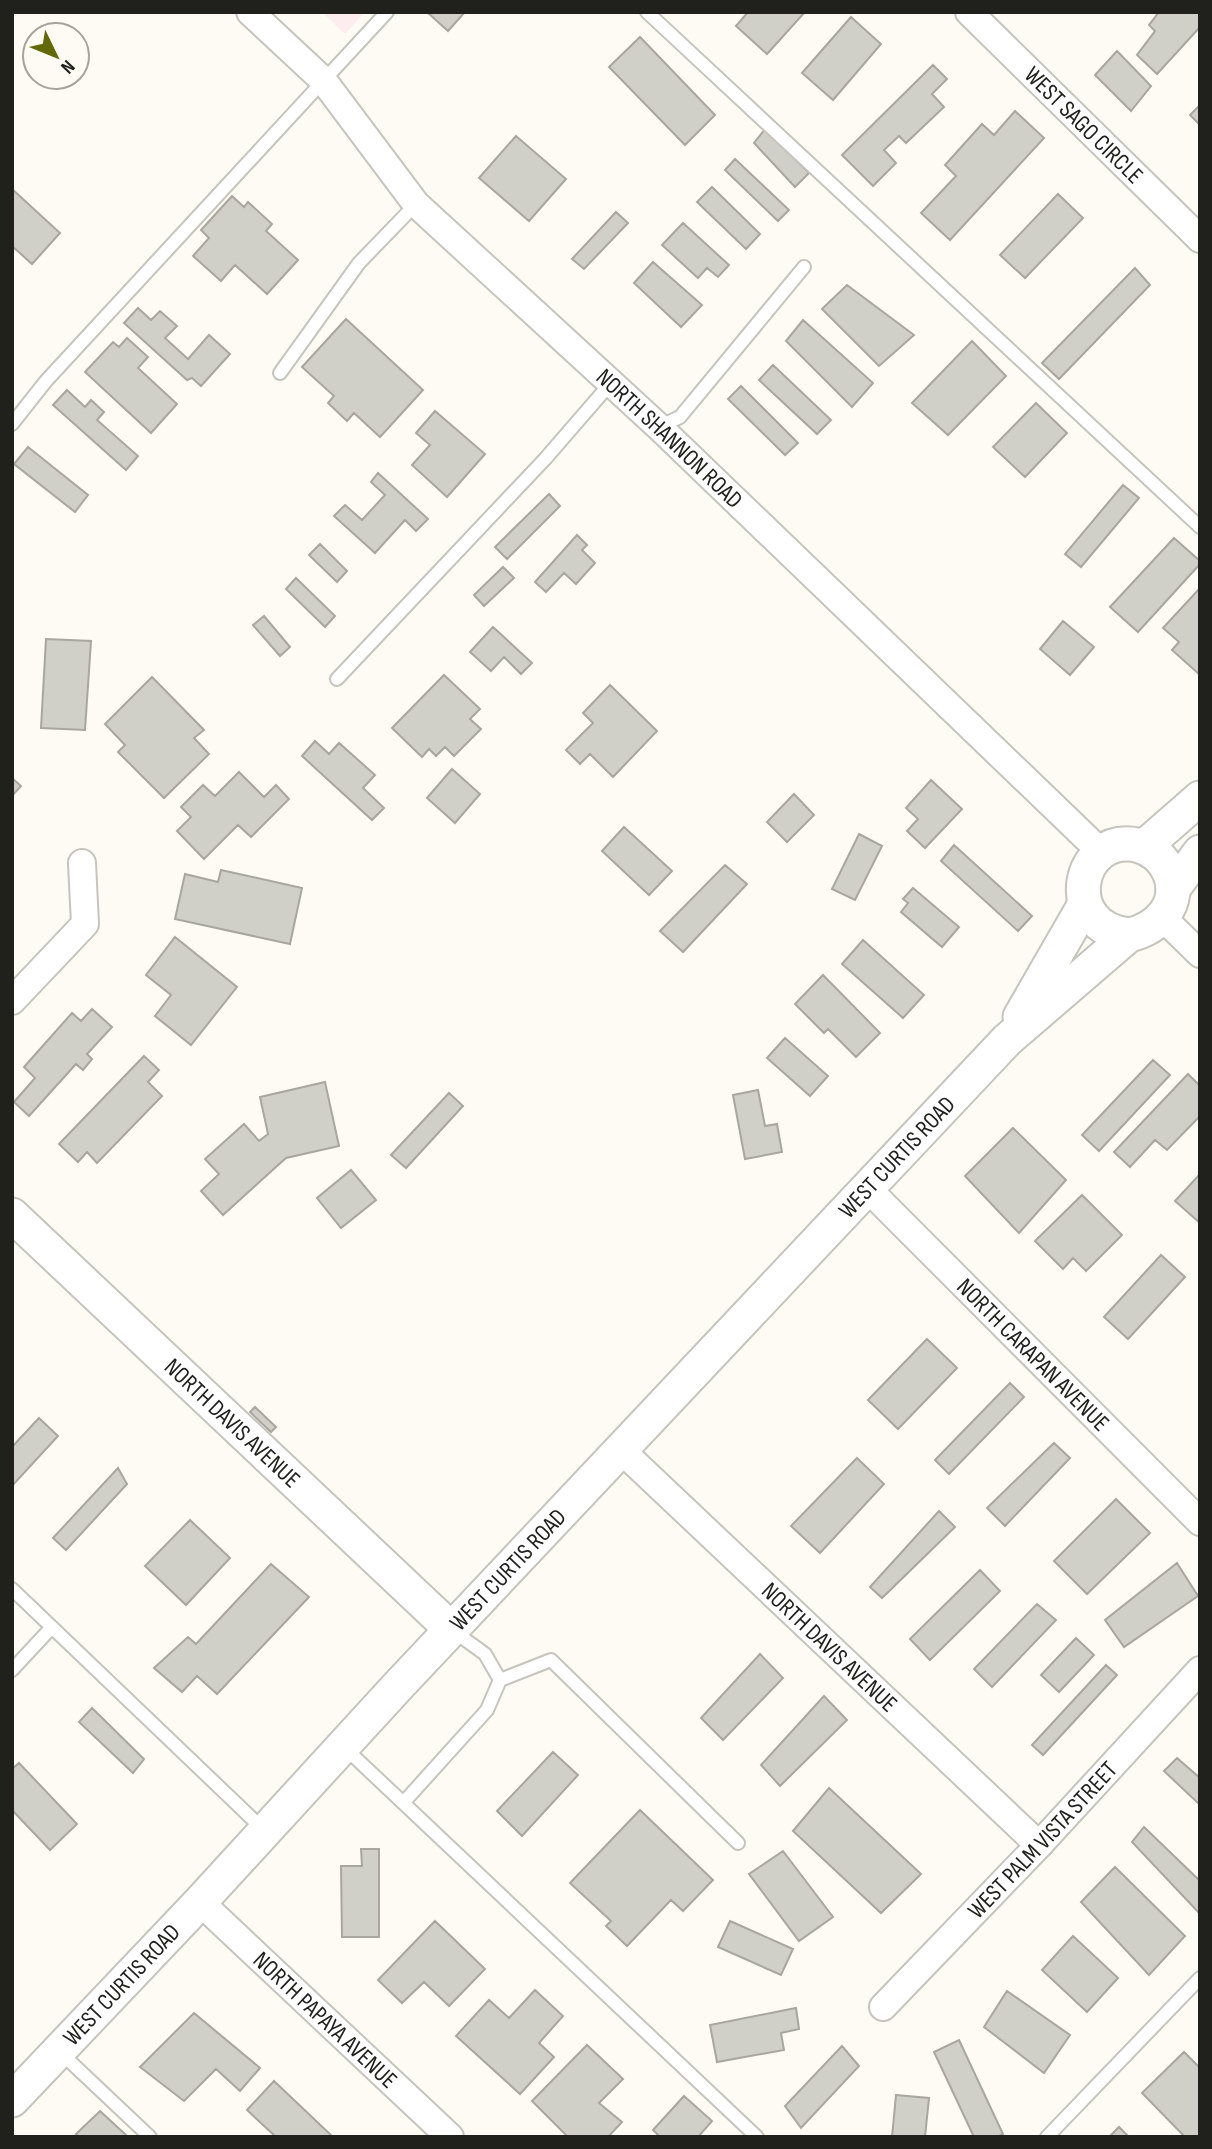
<svg xmlns="http://www.w3.org/2000/svg" width="1212" height="2149" viewBox="0 0 1212 2149" font-family="'Sofia Sans Condensed',sans-serif">
<rect width="100%" height="100%" fill="#fdfbf3"/>
<!-- education -->
<path fill="#fdedef" d="M322 12H365L345 34Z"/>
<!-- building -->
<path fill="#d1d0c8" stroke="#a8a69f" stroke-width="2" d="M427 12H465L448 31Z
M748 12H805L767 54 736 26Z
M1159 12H1200V27L1157 74 1137 55 1155 31 1149 25Z
M851 17 881 44 833 100 802 73Z
M640 37 715 115 685 145 609 67Z
M1117 51 1151 86 1131 111 1095 75Z
M933 65 947 79 932 94 944 107 906 143 899 136 884 150 896 163 873 186 842 155Z
M1200 105V125L1190 115Z
M1015 111 1044 138 950 240 921 213 956 176 945 165 982 124 994 135Z
M765 129 809 173 795 187 754 143Z
M516 136 566 179 529 221 479 178Z
M735 159 789 210 778 221 725 170Z
M712 187 760 234 746 249 697 202Z
M12 189 60 233 32 264 12 246Z
M1058 194 1083 218 1025 278 1000 255Z
M232 196 244 207 248 202 272 224 266 231 298 260 267 294 235 265 221 281 193 256 209 238 201 230Z
M616 212 628 223 584 269 572 259Z
M683 223 729 265 718 277 707 268 698 278 662 245Z
M653 262 702 305 681 327 634 283Z
M1135 268 1150 285 1059 379 1042 363Z
M847 285 914 335 879 366 822 309Z
M138 308 151 320 160 311 177 326 165 338 188 359 209 335 230 354 201 386 192 378 187 380 124 323Z
M346 319 423 390 380 437 354 413 347 421 328 403 334 396 302 367Z
M803 320 873 383 852 407 786 341Z
M127 338 148 357 138 368 177 404 151 433 85 372 113 342 119 347Z
M972 341 1006 376 948 435 912 403Z
M773 365 831 420 817 434 759 380Z
M741 386 798 443 785 455 728 399Z
M67 390 85 407 91 400 104 412 97 420 138 456 126 470 53 405Z
M1036 403 1067 433 1025 477 993 447Z
M435 411 485 454 447 497 412 465 430 445 416 433Z
M28 447 88 495 75 512 14 464Z
M378 473 428 519 416 531 405 520 375 553 334 516 345 505 362 520 385 495 371 482Z
M1123 485 1139 498 1081 567 1065 554Z
M549 494 560 506 507 559 495 547Z
M577 535 587 545 582 550 595 563 576 584 564 573 546 592 535 582Z
M1174 538 1200 561V564L1138 632 1110 607Z
M320 544 347 571 337 582 309 555Z
M503 567 514 578 484 606 474 595Z
M296 578 335 616 325 627 286 589Z
M1200 588V675L1172 650 1179 642 1163 628Z
M264 616 290 647 280 656 253 625Z
M1063 621 1094 647 1070 675 1040 649Z
M493 627 532 663 521 674 504 657 491 671 470 652Z
M46 639 91 641 85 730 41 728Z
M444 675 480 709 470 719 481 729 454 756 445 747 436 756 429 749 422 757 392 728Z
M152 677 204 730 194 738 209 754 164 798 118 752 125 745 105 724Z
M610 685 657 731 613 777 590 754 580 764 566 750 593 723 583 713Z
M315 741 329 754 339 743 375 775 363 788 384 808 372 820 302 756Z
M452 769 480 794 455 823 427 798Z
M239 772 264 797 276 785 289 799 251 837 238 825 204 859 177 831 191 817 181 807 203 785 215 796Z
M12 778 21 786 12 796Z
M931 780 962 809 925 848 907 831 918 819 906 808Z
M794 794 814 815 787 842 767 822Z
M624 827 672 871 649 895 602 851Z
M859 834 882 846 855 900 832 889Z
M954 845 1032 916 1018 931 941 861Z
M725 865 747 884 683 952 660 931Z
M221 870 302 888 290 944 175 919 185 874 218 882Z
M913 888 959 927 942 947 901 912 908 903 903 899Z
M175 937 237 987 191 1045 155 1016 171 995 146 975Z
M863 940 924 995 903 1018 842 964Z
M823 975 880 1033 856 1057 828 1029 824 1033 795 1004Z
M92 1009 112 1027 87 1054 92 1059 83 1070 76 1064 29 1116 14 1102 35 1078 24 1067 72 1013 81 1021Z
M785 1038 828 1076 810 1096 767 1058Z
M144 1056 159 1070 148 1082 162 1096 97 1163 87 1152 78 1162 59 1144Z
M1153 1060 1170 1075 1099 1151 1082 1135Z
M1188 1074 1200 1086V1116L1167 1150 1155 1140 1130 1167 1114 1152Z
M325 1082 339 1146 286 1158 223 1215 201 1191 219 1174 205 1159 244 1124 259 1141 268 1134 260 1097Z
M758 1090 765 1126 777 1124 782 1152 745 1159 733 1095Z
M449 1093 463 1106 406 1168 391 1155Z
M1013 1128 1066 1180 1019 1233 965 1176Z
M351 1170 376 1200 341 1228 317 1198Z
M1200 1174V1223L1175 1201Z
M1082 1195 1122 1235 1086 1271 1073 1258 1063 1269 1035 1241Z
M1161 1255 1185 1277 1128 1339 1104 1317Z
M927 1339 957 1368 898 1429 868 1400Z
M1010 1383 1024 1397 949 1474 935 1460Z
M255 1407 276 1427 271 1432 250 1412Z
M39 1418 58 1436 12 1486V1447Z
M1054 1443 1070 1458 1005 1526 987 1508Z
M857 1458 884 1484 820 1553 791 1526Z
M118 1468 127 1484 66 1550 53 1538Z
M1116 1499 1150 1533 1087 1594 1054 1561Z
M939 1511 955 1527 882 1598 870 1587Z
M190 1520 230 1558 186 1605 145 1566Z
M1177 1563 1198 1596 1124 1647 1105 1620Z
M271 1564 309 1597 217 1694 197 1676 182 1692 154 1668 188 1637 196 1644Z
M980 1570 1000 1591 930 1660 910 1639Z
M1037 1604 1056 1620 992 1687 974 1669Z
M1076 1638 1094 1655 1059 1692 1041 1675Z
M760 1654 783 1678 723 1740 701 1718Z
M1106 1665 1117 1675 1043 1755 1032 1745Z
M824 1696 847 1720 780 1786 761 1765Z
M92 1708 144 1759 133 1773 79 1722Z
M553 1752 578 1775 522 1836 497 1811Z
M1177 1758 1200 1778V1805L1164 1771Z
M19 1763 77 1824 50 1850 12 1810V1769Z
M829 1788 921 1874 881 1913 793 1831Z
M640 1810 713 1880 683 1911 671 1900 627 1946 606 1926 611 1921 570 1883Z
M1144 1827 1200 1881V1914L1132 1842Z
M361 1849H379V1937H342L341 1866H362Z
M783 1851 833 1917 799 1941 749 1874Z
M1115 1867 1185 1936 1149 1975 1081 1902Z
M435 1921 485 1969 449 2006 424 1982 402 2003 378 1980Z
M730 1921 793 1949 781 1975 718 1947Z
M1073 1936 1118 1978 1087 2012 1042 1970Z
M535 1990 563 2016 539 2043 554 2057 520 2094 456 2036 489 2000 509 2018Z
M1007 1991 1070 2035 1044 2073 984 2027Z
M796 2008 799 2029 781 2033 784 2050 717 2062 710 2025Z
M194 2013 260 2068 240 2091 216 2069 184 2101 140 2067Z
M959 2040 1003 2134 997 2137H974L934 2052Z
M587 2045 623 2079 599 2103 622 2122 608 2137H568L532 2101Z
M842 2046 859 2066 801 2128 785 2106Z
M1184 2052 1200 2068V2137H1185L1142 2093Z
M274 2081 333 2137H276L247 2110Z
M896 2095 929 2098 925 2137H892Z
M684 2096 712 2121 698 2137H660L653 2130Z
M100 2111 126 2135 125 2137H79L76 2134Z
M1119 2127 1129 2137H1109Z"/>
<g fill="none" stroke-linecap="round" stroke-linejoin="round">
<!-- service casing -->
<g stroke="#c6c4bd" stroke-width="16">
<path id="service" d="M647 12 1200 527
M280 373 359 263 416 204
M12 424 46 381 387 12
M659 427 680 417 804 267
M337 679 545 459 610 384
M12 1589 264 1830
M12 1670 52 1627
M500 1680 551 1660 738 1843
M345 1748 757 2137
M404 1802 487 1710 500 1680 485 1654 452 1630
M61 2053 150 2137
M1047 2137 1200 1978"/>
</g>
<!-- minor casing -->
<g stroke="#c6c4bd" stroke-width="30">
<g id="minor">
<path id="s1" d="M250 12 323 80 416 204 659 427 1102 853"/>
<path id="s2" d="M969 12 1200 239"/>
<path d="M1163 918 1200 954"/>
<path d="M12 1001 85 924 82 863"/>
<path id="s3" d="M868 1189 1200 1522"/>
<path id="s4" d="M621 1450 1039 1845"/>
<path id="s5" d="M200 1902 450 2137"/>
<path id="s6" d="M883 2007 1039 1845 1200 1670"/>
</g>
</g>
<!-- tertiary casing -->
<g stroke="#c6c4bd" stroke-width="37">
<g id="tertiary">
<path d="M1144 847 1200 798"/>
<path d="M1173 889 1200 852"/>
<path d="M1020 1017 1085 904"/>
<path id="s7" d="M12 1215 451 1629"/>
<path id="s8" d="M12 2100 200 1902 398 1686 1007 1040 1129 935C1158 929 1183 903 1169 872 1163 858 1152 849 1137 845 1077 833 1058 927 1129 935"/>
</g>
</g>
<!-- service -->
<use href="#service" stroke="#fff" stroke-width="12"/>
<!-- minor -->
<use href="#minor" stroke="#fff" stroke-width="26"/>
<!-- tertiary -->
<use href="#tertiary" stroke="#fff" stroke-width="33"/>
</g>
<g text-anchor="middle" dominant-baseline="central" stroke-width="5" stroke-linejoin="round" paint-order="stroke">
<!-- street labels -->
<g font-size="24" fill="#20201d" stroke="#fdfbf3">
<text stroke="none"><textPath href="#s2" startOffset="161">WEST SAGO CIRCLE</textPath></text>
<text stroke="none"><textPath href="#s1" startOffset="600">NORTH SHANNON ROAD</textPath></text>
<text stroke="none"><textPath href="#s8" startOffset="1293">WEST CURTIS ROAD</textPath></text>
<text stroke="none"><textPath href="#s3" startOffset="234">NORTH CARAPAN AVENUE</textPath></text>
<text stroke="none"><textPath href="#s7" startOffset="303">NORTH DAVIS AVENUE</textPath></text>
<text stroke="none"><textPath href="#s8" startOffset="726">WEST CURTIS ROAD</textPath></text>
<text stroke="none"><textPath href="#s4" startOffset="287">NORTH DAVIS AVENUE</textPath></text>
<text stroke="none"><textPath href="#s6" startOffset="231">WEST PALM VISTA STREET</textPath></text>
<text stroke="none"><textPath href="#s8" startOffset="159">WEST CURTIS ROAD</textPath></text>
<text stroke="none"><textPath href="#s5" startOffset="172">NORTH PAPAYA AVENUE</textPath></text>
</g>
</g>
<!-- border -->
<rect width="1212" height="2149" fill="none" stroke="#20201d" stroke-width="28"/>
<!-- north arrow -->
<g transform="translate(56 56) rotate(133)"><circle r="33" fill="#fdfbf3" stroke="#a5a39d" stroke-width="2"/>
<path d="M0-5L12 26L0 18L-12 26Z" fill="#636908"/>
<text y="-10" font-size="19" font-weight="bold" text-anchor="middle" fill="#20201d">N</text>
</g>
</svg>
